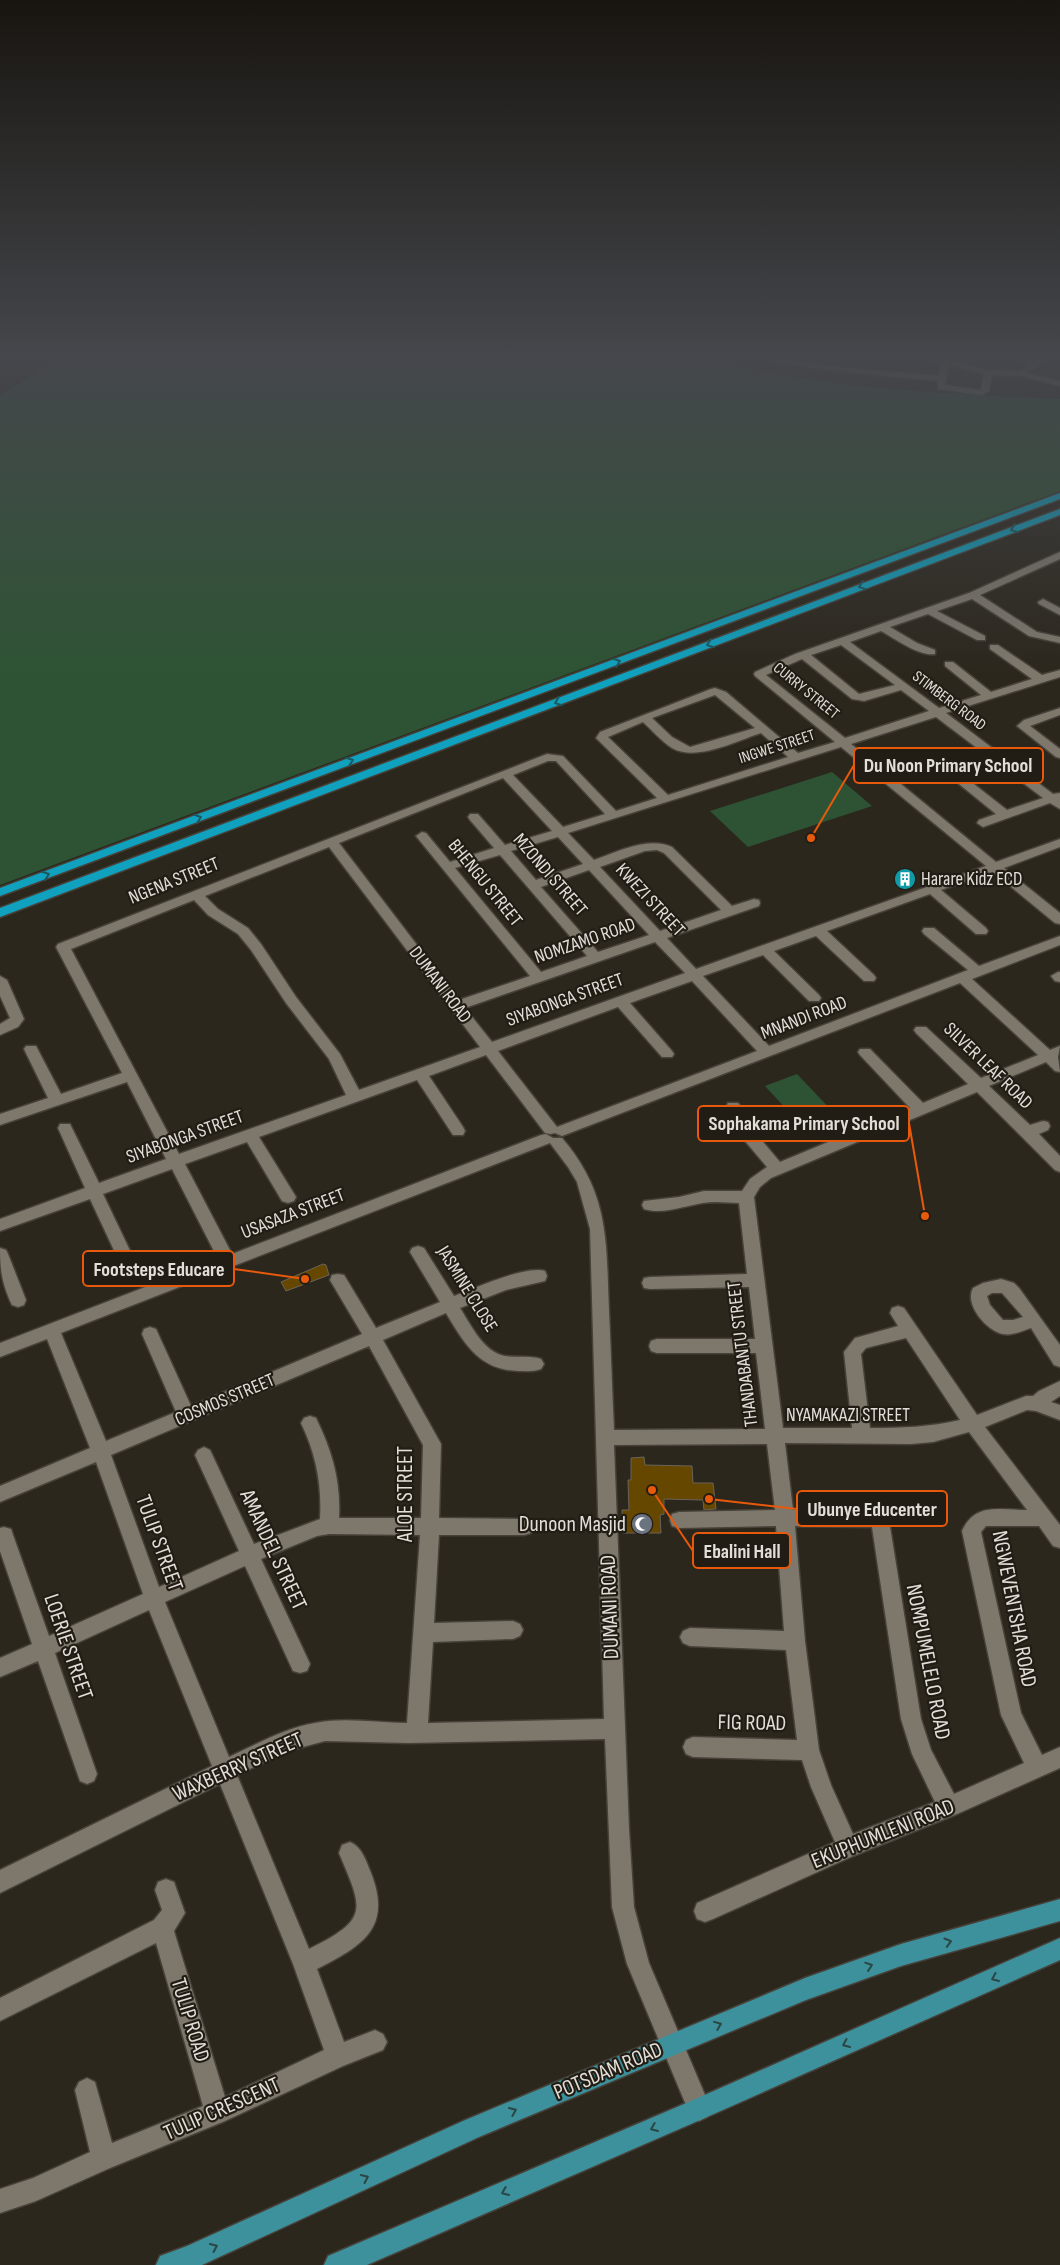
<svg xmlns="http://www.w3.org/2000/svg" width="1060" height="2265" viewBox="0 0 1060 2265" font-family="'Sofia Sans Condensed',sans-serif">
<rect width="100%" height="100%" fill="#2c271d"/>
<!-- green -->
<path fill="#2e5334" d="M58 358H696C747 368 798 379 850 385 920 393 990 396 1060 399V491L0 885V396Z
M832 772 872 806 748 847 710 811Z
M797 1074 835 1114 803 1127 765 1086Z"/>
<!-- building -->
<path fill="#664700" stroke="#6a6358" d="M323 1264 326 1265 329 1275 286 1291 281 1282Z
M644 1457 645 1465 692 1466 693 1483H713L716 1509 704 1510 703 1500 664 1499V1514L660 1515 661 1533H623L622 1510H629L628 1480H631V1458Z"/>
<g fill="none" stroke-linecap="round" stroke-linejoin="round">
<!-- minor casing -->
<g stroke="#464139" stroke-width="3">
<path id="minor" d="M763 358H781L835 367 939 376 941 363 925 358H940L987 370 1020 371 1030 365 1010 358H1023L1035 361 1039 358H1048L1028 373 1060 381V386L1022 376 992 375 989 391 982 395 938 389V381L835 371 767 360ZM949 365 984 374 981 390 945 385Z
M1060 552V559L980 595 1037 632 1060 637V643L1029 636 972 599 937 611 985 636V640H977L928 614 890 627 917 643 935 650V654C920 657 894 638 881 631L850 642 939 708 981 695 945 666V662H953L991 692 1032 679 990 649V645H998L1042 675 1060 670V677L946 713 1053 794 1060 793V809L1050 803 983 827 977 823 979 820 996 814 927 758 885 771 996 862 1060 839V847L1004 868 1060 913V924L1055 923 993 872 941 890 986 928 988 931 986 934H976L930 894 827 931 874 975 876 978 874 981H864L816 936 774 951 819 995 821 998 819 1001H809L763 955 703 976 769 1046 968 970 924 934 922 931 924 928H934L979 966 1060 936V945L972 979 1050 1050 1060 1046 1058 1057 1060 1072 1055 1071 1046 1062 989 1086 1030 1125 1043 1121 1048 1122 1050 1126 1048 1130 1039 1134 1060 1156V1172L1055 1170 977 1092 771 1178 760 1187 754 1197 783 1428H852L844 1352 855 1338 898 1326 890 1313 892 1308 898 1306 904 1308 977 1415 1026 1396H1033L1039 1391 1060 1381V1396L1051 1402 1060 1405V1420L1036 1411 1027 1410 985 1427 1060 1525V1548L1053 1546 1039 1526H986L981 1532 1021 1713 1042 1755 1060 1747V1768L957 1814 853 1856 713 1919 705 1922 697 1919 694 1911 697 1903 835 1842 811 1787 802 1760 693 1757 686 1754 683 1747 686 1740 693 1737 797 1740 786 1650 690 1646 683 1643 680 1637 683 1631 690 1628 784 1631 776 1526 679 1528 672 1526 670 1520 672 1514 679 1512 775 1510 767 1444 614 1445 629 1829 634 1907 649 1963 711 2109 707 2117 699 2121 691 2117 627 1964 612 1907 605 1739 408 1743 325 1741 288 1751 237 1775 309 1949C370 1919 363 1910 339 1853L342 1845 350 1842C362 1847 366 1861 371 1873 393 1929 361 1946 317 1969L344 2042 375 2030 383 2034 387 2042 383 2050 343 2066 225 2121 110 2168 36 2201 0 2213V2189L33 2178 90 2152 75 2090 79 2082 87 2078 95 2082 112 2143 203 2106 156 1943 0 2021V1998L154 1920 162 1910 155 1890 158 1882 166 1879 174 1882 185 1913 174 1931 225 2097 324 2050 293 1964 220 1784 0 1893V1870L212 1766 149 1610 55 1653 97 1774 94 1781 87 1784 80 1781 38 1661 0 1677V1658L32 1644 0 1551V1528L4 1527 11 1529 13 1535 49 1636 143 1594 96 1462 0 1502V1486L90 1448 47 1339 0 1357V1343L218 1259 172 1169 103 1194 133 1257 131 1261 125 1263 119 1261 90 1199 0 1231V1219L85 1188 58 1128 60 1124H70L99 1183 166 1159 127 1082 0 1125V1114L48 1098 24 1049 26 1046H36L61 1094 122 1073 56 947 58 944 547 754 563 756 616 811 657 798 596 738 600 732 711 689 715 688 726 692 798 753 835 742 755 676 754 674 755 672 795 654 969 593ZM841 645 895 685 859 694 811 655ZM802 659 852 699 864 701 901 690 929 711 845 738 766 675ZM715 695 755 728 690 747 672 737 652 718ZM936 717 1043 798 1007 810 933 752H925L879 766 851 744ZM643 722C652 730 661 741 672 748 696 762 736 741 761 733L788 757 668 795 608 737ZM841 747 986 866 696 969 667 938 759 906 760 903 759 900 754 899 732 906 672 847C647 836 618 852 594 860L568 833ZM548 761H556L605 814 563 827 513 775ZM503 778 552 831 505 845 478 814H470L468 817 470 820 494 848 450 862 426 833 422 832 416 836 530 976 459 1000 339 843ZM558 837 583 864 536 880 511 851ZM329 847 480 1047 359 1090 340 1054 296 997 261 944 248 928 218 909 205 896ZM657 850 664 853 721 910 660 931 600 867 645 851ZM500 855 587 956 541 972 455 868ZM589 870 649 935 598 952 541 887ZM194 900 208 915 238 934 251 950 286 1003 329 1059 346 1095 179 1154 71 949ZM655 942 685 973 492 1042 465 1008ZM692 981 757 1051 557 1127 498 1051 618 1007 662 1057H672L674 1054 672 1051 630 1003ZM960 983 1038 1055 981 1078 926 1027H916L914 1030 916 1033 968 1084 923 1103 870 1049H860L858 1052 860 1055 910 1108 780 1162 758 1136 760 1131 758 1127 738 1103H728L726 1107 728 1111 745 1132 742 1137 745 1141 767 1167 750 1179 742 1191H704L679 1197 644 1201 642 1205 644 1209C663 1215 684 1206 703 1203 715 1201 727 1203 739 1203L747 1274 650 1277 644 1278 642 1283 644 1288 650 1289 749 1287 755 1339H657L651 1341 649 1346 651 1351 657 1353H756L765 1429 614 1430C612 1391 611 1351 609 1311 606 1242 610 1194 562 1138H553L546 1134 541 1135 232 1254 185 1164 247 1142 282 1201 288 1203 294 1201 296 1197 259 1137 417 1080 453 1135H463L465 1131 463 1127 429 1076 486 1055 545 1133 550 1134 555 1133 562 1136ZM550 1143 568 1167 577 1182 590 1229 604 1719 428 1723 433 1642 513 1639 520 1636 523 1630 520 1624 513 1621 434 1623 439 1535H524L531 1533 533 1527 531 1521 524 1519 439 1518 441 1444 383 1340 446 1313C464 1343 479 1370 518 1371 526 1371 533 1372 541 1369L544 1364 541 1359C530 1355 517 1358 505 1356 483 1352 471 1325 460 1308L506 1290 545 1281 547 1276 545 1271C526 1265 473 1289 454 1296L424 1248 418 1246 412 1248 410 1252 440 1302 376 1328 344 1275 338 1274 332 1275 330 1280 362 1334 191 1406 156 1329 150 1327 144 1329 142 1334 176 1412 106 1441 61 1333ZM906 1338 960 1420C930 1427 902 1428 870 1428L861 1354 866 1348ZM369 1346 423 1445 421 1518H339C341 1481 332 1451 316 1418L310 1416 304 1418 301 1423C316 1454 322 1484 320 1519L254 1544 210 1450 204 1447 198 1450 195 1455 239 1551 159 1587 111 1455ZM969 1432 1027 1510C1000 1510 975 1502 962 1531L1001 1715 1024 1763 954 1794 931 1750 921 1719 887 1508 885 1502 878 1500 871 1502 869 1511 793 1510 785 1443 911 1444 933 1442ZM795 1526 872 1527 901 1719 912 1754 935 1802 853 1834 831 1785 819 1750 805 1641ZM329 1534 420 1535 407 1723C377 1723 345 1717 315 1723 285 1728 257 1744 229 1757L165 1602 245 1566 293 1671 300 1673 307 1671 310 1664 261 1559 317 1536Z
M1043 599 1060 608V615L1039 604 1038 602Z
M1060 708V715L1030 726 1060 749V758L1056 757 1017 726 1024 720Z
M1058 972H1060V982L1055 981 1051 976Z
M0 976 7 980 24 1019 18 1027 0 1035V1024L10 1018 0 996Z
M0 1248 6 1250 8 1254 26 1300 24 1305 18 1307 12 1305C2 1284 0 1270 0 1248Z
M1001 1279 1014 1283 1019 1288 1060 1345V1367L1054 1365 1031 1328C1022 1331 1012 1336 1003 1334 987 1331 964 1305 973 1288L983 1283ZM992 1293H1002L1023 1317 1013 1320H1003L990 1305 987 1296Z"/>
</g>
<!-- major casing -->
<g stroke="#464139" stroke-width="3">
<path id="major" d="M1060 1899V1921L901 1966 806 2000 479 2137 202 2265H156L160 2256 187 2246 463 2121 805 1978 901 1944Z
M1060 1938V1960L707 2117 367 2265H324L328 2256 691 2101Z"/>
</g>
<!-- highway casing -->
<g stroke="#464139" stroke-width="3">
<path id="highway" d="M1060 493V499L0 896V888Z
M1060 509V515L0 917V908Z"/>
</g>
<!-- minor -->
<use href="#minor" fill="#7e786c" fill-rule="evenodd"/>
<!-- major -->
<use href="#major" fill="#3c919d" fill-rule="evenodd"/>
<!-- highway -->
<use href="#highway" fill="#10a1be" fill-rule="evenodd"/>
</g>
<!-- one-way arrows -->
<defs><path id="oneway-chevron" d="M-2-3.5L2.5 0L-2 3.5" fill="none" stroke-width="1.6" stroke-linecap="round" stroke-linejoin="round" transform="scale(1.25)"/></defs>
<g stroke="#1a5860">
<use href="#oneway-chevron" transform="translate(1014 529) rotate(159)"/>
<use href="#oneway-chevron" transform="translate(862 586) rotate(159)"/>
<use href="#oneway-chevron" transform="translate(710 644) rotate(159)"/>
<use href="#oneway-chevron" transform="translate(617 662) rotate(-20)"/>
<use href="#oneway-chevron" transform="translate(558 702) rotate(159)"/>
<use href="#oneway-chevron" transform="translate(350 761) rotate(-20)"/>
<use href="#oneway-chevron" transform="translate(198 818) rotate(-20)"/>
<use href="#oneway-chevron" transform="translate(46 875) rotate(-20)"/>
</g>
<g stroke="#2b4644">
<use href="#oneway-chevron" transform="translate(948 1942) rotate(-16)"/>
<use href="#oneway-chevron" transform="translate(869 1966) rotate(-19)"/>
<use href="#oneway-chevron" transform="translate(995 1978) rotate(156)"/>
<use href="#oneway-chevron" transform="translate(718 2025) rotate(-22)"/>
<use href="#oneway-chevron" transform="translate(846 2044) rotate(156)"/>
<use href="#oneway-chevron" transform="translate(513 2111) rotate(-23)"/>
<use href="#oneway-chevron" transform="translate(654 2128) rotate(157)"/>
<use href="#oneway-chevron" transform="translate(365 2178) rotate(-25)"/>
<use href="#oneway-chevron" transform="translate(505 2192) rotate(157)"/>
<use href="#oneway-chevron" transform="translate(214 2247) rotate(-25)"/>
</g>
<!-- sky -->
<linearGradient id="sky" x2="0" y2="1"><stop stop-color="#181510"/><stop offset="0.53" stop-color="#45474c"/><stop offset="1" stop-color="#45474c" stop-opacity="0"/></linearGradient>
<rect width="1060" height="675" fill="url(#sky)"/>
<!-- icons -->
<defs>
<g id="building-disc" transform="scale(1.125)"><circle r="9.5" fill="#0f9aa8" stroke="#221d14"/><path d="M-4-6H4V6H1V3H-1V6H-4ZM-2.5-4.3h1.7v1.8h-1.7ZM.8-4.3h1.7v1.8H.8ZM-2.5-1h1.7V.8h-1.7ZM.8-1h1.7V.8H.8Z" fill="#fff"/></g>
<g id="mosque-disc" transform="scale(1.125)"><circle r="9.5" fill="#6b7280" stroke="#221d14"/><path d="M3.5-4.9A6 6 0 1 0 3.5 4.9A5 5 0 1 1 3.5-4.9Z" fill="#fff"/></g>
</defs>
<g fill-rule="evenodd">
<use href="#building-disc" x="905" y="879"/>
<use href="#mosque-disc" x="642" y="1524"/>
</g>
<g text-anchor="middle" dominant-baseline="central" stroke-width="4.5" stroke-linejoin="round" paint-order="stroke">
<!-- far-street labels -->
<g font-size="16" fill="#e2ded8" stroke="#221d14">
<text transform="translate(806 691) rotate(39)">CURRY STREET</text>
<text transform="translate(949 701) rotate(37)">STIMBERG ROAD</text>
<text transform="translate(777 747) rotate(-18)">INGWE STREET</text>
</g>
<!-- street labels -->
<g font-size="19" fill="#e2ded8" stroke="#221d14">
<text transform="translate(550 875) rotate(49)">MZONDI STREET</text>
<text transform="translate(174 881) rotate(-22)">NGENA STREET</text>
<text transform="translate(485 883) rotate(51)">BHENGU STREET</text>
<text transform="translate(650 900) rotate(47)">KWEZI STREET</text>
<text transform="translate(585 941) rotate(-19)">NOMZAMO ROAD</text>
<text transform="translate(440 985) rotate(53)">DUMANI ROAD</text>
<text transform="translate(565 1000) rotate(-20)">SIYABONGA STREET</text>
<text transform="translate(804 1018) rotate(-21)">MNANDI ROAD</text>
<text transform="translate(988 1066) rotate(44)">SILVER LEAF ROAD</text>
<text transform="translate(185 1137) rotate(-20)">SIYABONGA STREET</text>
<text transform="translate(293 1214) rotate(-21)">USASAZA STREET</text>
<text transform="translate(467 1289) rotate(58)">JASMINE CLOSE</text>
<text transform="translate(743 1354) rotate(-97)">THANDABANTU STREET</text>
<text transform="translate(225 1400) rotate(-23)">COSMOS STREET</text>
<text x="848" y="1415">NYAMAKAZI STREET</text>
</g>
<!-- poi labels -->
<g font-size="19" fill="#e2ded8" stroke="#221d14" text-anchor="start">
<text x="921" y="879">Harare Kidz ECD</text>
</g>
<!-- near-street labels -->
<g font-size="22" fill="#e2ded8" stroke="#221d14">
<text transform="translate(405 1494) rotate(-90)">ALOE STREET</text>
<text transform="translate(159 1543) rotate(70)">TULIP STREET</text>
<text transform="translate(273 1550) rotate(65)">AMANDEL STREET</text>
<text transform="translate(610 1607) rotate(-92)">DUMANI ROAD</text>
<text transform="translate(1014 1609) rotate(79)">NGWEVENTSHA ROAD</text>
<text transform="translate(68 1647) rotate(71)">LOERIE STREET</text>
<text transform="translate(928 1662) rotate(79)">NOMPUMELELO ROAD</text>
<text transform="translate(752 1723) rotate(1)">FIG ROAD</text>
<text transform="translate(238 1767) rotate(-24)">WAXBERRY STREET</text>
<text transform="translate(883 1834) rotate(-22)">EKUPHUMLENI ROAD</text>
<text transform="translate(190 2020) rotate(73)">TULIP ROAD</text>
<text transform="translate(608 2071) rotate(-23)">POTSDAM ROAD</text>
<text transform="translate(222 2109) rotate(-24)">TULIP CRESCENT</text>
</g>
<!-- near-poi labels -->
<g font-size="22" fill="#e2ded8" stroke="#221d14" text-anchor="end">
<text x="626" y="1524">Dunoon Masjid</text>
</g>
</g>
<!-- callouts -->
<path fill="none" stroke="#e8590c" stroke-width="2" d="M811 838L854 765M925 1216L909 1123M305 1279L234 1269M709 1499L797 1509M652 1490L693 1551"/>
<g fill="#e8590c" stroke="#221d14" stroke-width="2">
<circle cx="811" cy="838" r="5"/>
<circle cx="925" cy="1216" r="5"/>
<circle cx="305" cy="1279" r="5"/>
<circle cx="709" cy="1499" r="5"/>
<circle cx="652" cy="1490" r="5"/>
</g>
<g fill="#221d14" stroke="#e8590c" stroke-width="2">
<rect x="854" y="748" width="189" height="35" rx="5"/>
<rect x="698" y="1106" width="211" height="35" rx="5"/>
<rect x="83" y="1251" width="151" height="35" rx="5"/>
<rect x="797" y="1491" width="150" height="35" rx="5"/>
<rect x="693" y="1533" width="97" height="35" rx="5"/>
</g>
<g font-size="20" text-anchor="middle" font-weight="bold" fill="#e2ded8">
<text x="948" y="772">Du Noon Primary School</text>
<text x="804" y="1130">Sophakama Primary School</text>
<text x="159" y="1276">Footsteps Educare</text>
<text x="872" y="1516">Ubunye Educenter</text>
<text x="742" y="1558">Ebalini Hall</text>
</g>
</svg>
